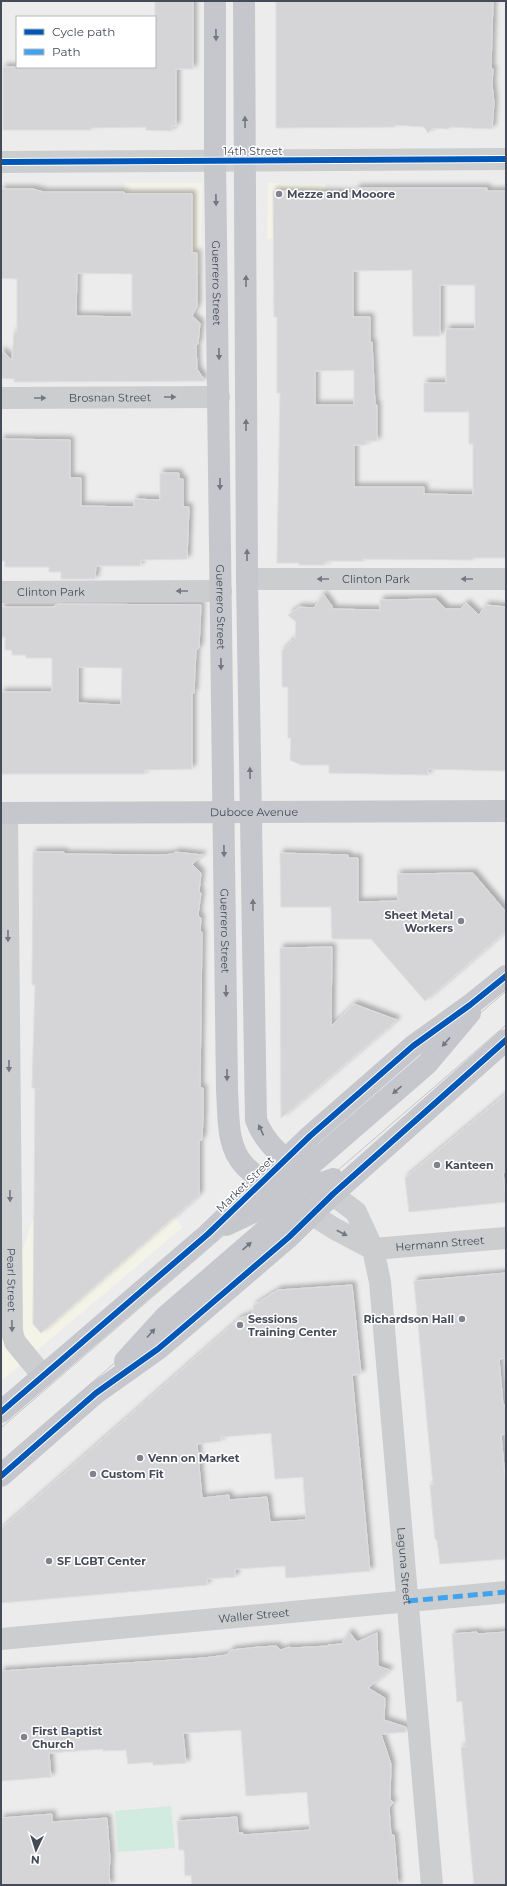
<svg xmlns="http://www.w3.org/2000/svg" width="507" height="1886" viewBox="0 0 507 1886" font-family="Montserrat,sans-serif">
<defs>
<filter id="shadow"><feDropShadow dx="3.5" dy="-3.5" stdDeviation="2" flood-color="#0004"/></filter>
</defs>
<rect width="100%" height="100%" fill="#edecec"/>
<!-- commercial -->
<path fill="#f4f3e8" d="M124 183H202L200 274 125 275Z
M268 183 325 184 324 237 267 239Z
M129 1169 183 1227 1 1381V1318L32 1221Z"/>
<!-- green -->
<path fill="#d2ebe0" d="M171 1806 175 1848 118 1852 115 1811Z"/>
<!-- building -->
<path fill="#d5d4d7" stroke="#dededf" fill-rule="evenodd" filter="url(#shadow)" d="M155 1H193V69H176V126H172V131L146 130V127L90 128 91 130H3V67H155Z
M276 1H493L491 69H493L492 84 494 103 492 129 450 127 448 129 433 128 428 133 424 127 395 125V127L276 128Z
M356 188H487V191H506V558H473V560L363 559V561H329L325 562V565H299V563H277L280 393H277V317H274L273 191 356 193ZM412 270 413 336H440V285H475V329H446V383H424V412H469V444H473V495L424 494V487H354V445H366V441H377V405L375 404 372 342 370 343V317H353V271ZM354 370V405H315V371Z
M1 189H33L44 192H124V194H192V253H197V306L192 316 200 323 198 344 196 345 197 369 205 381 14 382V379L1 378V350L12 360 14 333 17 332V279L1 278ZM77 273 132 274V317L76 316Z
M1 439 70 440V478H81V506L134 507V499L160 500V473H179V479H183V507H189L187 559 141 560 140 566H96L95 579H61V572H49V567H5V561H1Z
M323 594 332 606V609L380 610V600L436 599 446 609H460L466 603 479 615 486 605 506 607V771L428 769V775L329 773V765H301L290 760 291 738H288V687H282V651L295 638 296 622 288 615 299 607 314 608Z
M59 604 201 605 199 648 196 650 194 693H192V769L145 770 144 774H1V692H52V658H26V655H12V650H5V637H1V607H55V605ZM78 667 122 668 121 705 78 703Z
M33 852H64V854L162 855 173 854 175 852 203 855 192 864 201 873 199 892 201 893 198 915 201 918 200 932H202L200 1088H203V1116L202 1140H199V1195L41 1333 33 1324 35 1088H32L35 985H32Z
M280 853 348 855V858H358V902L398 901 397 874 473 873 506 912V931L425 1001 371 939H332L331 907H281Z
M332 947 331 1026 354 1004 397 1020 281 1118 280 948Z
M506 1094V1172H503L506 1202 409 1212 405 1178Z
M506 1273V1358L499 1359 503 1405H506V1434L501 1435 506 1488V1559L440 1564 437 1540 435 1539 430 1485H433L414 1281Z
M352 1285 361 1374 352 1375 370 1571 286 1578 285 1566 235 1569V1577L207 1579V1585L1 1603V1529L237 1321 238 1319 252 1314 254 1305 278 1290ZM271 1433 275 1479 303 1477 306 1520 270 1522 267 1497 229 1500V1495L202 1498 197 1444 221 1441V1437Z
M349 1632 357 1642 377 1633 378 1666 390 1670 368 1688 385 1698 384 1720 406 1727V1732L381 1734 391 1764 390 1799 393 1802 389 1808 391 1835H394L398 1885H192L191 1875 185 1876 184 1850H179L177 1821 237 1817 238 1833H243V1835L310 1830 307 1792 246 1796 241 1730 183 1733 186 1763 153 1765V1762L128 1764 126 1750 103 1751V1749L49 1753 51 1777 1 1781V1671L204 1658 227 1655 231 1650 259 1647 276 1646 281 1650 289 1647 292 1648 328 1646V1645L342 1644Z
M477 1632 478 1634 506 1632V1885H474L461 1747H466L462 1701 457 1702 452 1634Z
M52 1814V1822L107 1818 110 1859 109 1872 110 1885H1V1818Z"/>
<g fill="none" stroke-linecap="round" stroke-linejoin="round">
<!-- minor -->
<g stroke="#cbcdcf" stroke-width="22">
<path d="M1 162 506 159"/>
<path id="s1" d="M1 398 219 397"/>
<path id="s2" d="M247 579H506"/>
<path id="s3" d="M1 592 221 591"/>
<path id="s4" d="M7 813 12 1332 15 1342 43 1376"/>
<path id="s5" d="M319 1184 356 1212 373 1249 380 1282 432 1885"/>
<path id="s6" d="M297 1205 335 1229 373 1249 506 1238"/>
<path id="s7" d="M1 1639 506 1592"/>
</g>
<!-- major -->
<g stroke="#c5c7cc" stroke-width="22">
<path id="s8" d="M215 1V161L227 1091C229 1115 226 1146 244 1165 254 1176 267 1184 278 1193"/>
<path d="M244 1 247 579 256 1120C267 1150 295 1166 319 1184"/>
<path id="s9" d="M1 813 506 811"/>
<path d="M226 1225 258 1210 278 1193 427 1064 470 1013"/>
<path d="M125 1361 166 1316 319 1184 333 1179"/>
<path d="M1 1412 208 1234 310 1136 413 1046 470 1005 506 976"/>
<path d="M1 1476 96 1393 158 1349 191 1321 289 1237 333 1194 506 1040"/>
</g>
<!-- tram -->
<path stroke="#c4c5c7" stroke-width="1" d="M1 1428 506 991
M1 1461 506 1025"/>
<!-- quiet -->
<path stroke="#3fa4ed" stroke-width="5" stroke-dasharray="10 5" stroke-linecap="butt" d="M408 1601 506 1592"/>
<!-- cycleway casing -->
<g stroke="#fff" stroke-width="8">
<path id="cycleway" d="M1 162 506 159
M1 1412 208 1234 310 1136 413 1046 470 1005 506 976
M1 1476 96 1393 158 1349 191 1321 289 1237 333 1194 506 1040"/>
</g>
<!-- cycleway -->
<use href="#cycleway" stroke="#0057b8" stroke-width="6"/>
</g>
<!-- one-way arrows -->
<defs><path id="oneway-solid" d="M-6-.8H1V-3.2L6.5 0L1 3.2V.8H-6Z"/></defs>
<g fill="#727681">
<use href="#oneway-solid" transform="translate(216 35) rotate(89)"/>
<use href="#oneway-solid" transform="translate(245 122) rotate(-91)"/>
<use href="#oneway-solid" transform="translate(216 200) rotate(89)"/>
<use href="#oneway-solid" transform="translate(246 281) rotate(-90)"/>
<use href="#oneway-solid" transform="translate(219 354) rotate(89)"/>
<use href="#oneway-solid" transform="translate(246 425) rotate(-90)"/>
<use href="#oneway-solid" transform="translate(220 484) rotate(90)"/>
<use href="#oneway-solid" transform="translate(247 555) rotate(-90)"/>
<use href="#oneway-solid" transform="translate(221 664) rotate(89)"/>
<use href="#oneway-solid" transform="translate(250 773) rotate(-91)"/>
<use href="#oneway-solid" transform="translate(224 851) rotate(89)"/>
<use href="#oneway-solid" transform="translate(253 905) rotate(-91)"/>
<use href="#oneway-solid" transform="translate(226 991) rotate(89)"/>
<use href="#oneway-solid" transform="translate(446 1042) rotate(131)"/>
<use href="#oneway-solid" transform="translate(227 1075) rotate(90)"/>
<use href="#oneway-solid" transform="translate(397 1090) rotate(139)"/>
<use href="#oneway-solid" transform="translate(261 1130) rotate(-115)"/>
<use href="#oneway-solid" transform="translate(247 1246) rotate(-41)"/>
<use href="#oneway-solid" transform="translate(151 1333) rotate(-48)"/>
</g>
<g fill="#747882">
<use href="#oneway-solid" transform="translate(170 397)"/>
<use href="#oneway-solid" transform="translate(40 398)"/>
<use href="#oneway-solid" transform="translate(323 579) rotate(180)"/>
<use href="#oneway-solid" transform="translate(467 579) rotate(180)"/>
<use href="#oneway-solid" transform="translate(182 591) rotate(180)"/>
<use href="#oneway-solid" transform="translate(8 936) rotate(90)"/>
<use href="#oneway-solid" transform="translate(9 1066) rotate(90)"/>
<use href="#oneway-solid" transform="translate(10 1196) rotate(89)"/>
<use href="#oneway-solid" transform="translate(342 1233) rotate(27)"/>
<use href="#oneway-solid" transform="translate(12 1326) rotate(89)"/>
</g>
<!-- markers -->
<g fill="#80838c" stroke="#fff" stroke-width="1.5">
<circle cx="279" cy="194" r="4"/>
<circle cx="461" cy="921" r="4"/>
<circle cx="437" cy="1165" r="4"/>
<circle cx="462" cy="1319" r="4"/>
<circle cx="240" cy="1325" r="4"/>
<circle cx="140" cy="1458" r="4"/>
<circle cx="93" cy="1474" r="4"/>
<circle cx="49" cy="1561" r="4"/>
<circle cx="24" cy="1737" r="4"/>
</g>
<g text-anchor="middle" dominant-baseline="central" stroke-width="3" stroke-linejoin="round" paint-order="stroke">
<!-- street labels -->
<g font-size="11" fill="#454b58" stroke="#fff">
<text x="253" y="151">14th Street</text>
<text stroke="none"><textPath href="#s8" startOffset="282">Guerrero Street</textPath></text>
<text stroke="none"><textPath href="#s1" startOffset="109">Brosnan Street</textPath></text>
<text stroke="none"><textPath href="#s2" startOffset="129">Clinton Park</textPath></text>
<text stroke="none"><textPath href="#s3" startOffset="50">Clinton Park</textPath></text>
<text stroke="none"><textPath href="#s8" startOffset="606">Guerrero Street</textPath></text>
<text stroke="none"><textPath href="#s9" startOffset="253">Duboce Avenue</textPath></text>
<text stroke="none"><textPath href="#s8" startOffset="930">Guerrero Street</textPath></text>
<text transform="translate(245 1184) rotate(-44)">Market Street</text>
<text stroke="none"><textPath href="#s6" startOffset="155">Hermann Street</textPath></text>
<text stroke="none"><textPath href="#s4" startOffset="467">Pearl Street</textPath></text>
<text stroke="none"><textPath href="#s5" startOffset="406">Laguna Street</textPath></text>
<text stroke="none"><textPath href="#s7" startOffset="254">Waller Street</textPath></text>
</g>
<!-- poi labels -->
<g font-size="11" font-weight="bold" fill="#454b58" stroke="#fff" text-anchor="start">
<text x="287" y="194">Mezze and Mooore</text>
<text x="453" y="915" text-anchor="end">Sheet Metal<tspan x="453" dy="13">Workers</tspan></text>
<text x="445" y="1165">Kanteen</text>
<text x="248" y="1319">Sessions<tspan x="248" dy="13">Training Center</tspan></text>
<text x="454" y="1319" text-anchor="end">Richardson Hall</text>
<text x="148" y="1458">Venn on Market</text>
<text x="101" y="1474">Custom Fit</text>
<text x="57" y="1561">SF LGBT Center</text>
<text x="32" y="1731">First Baptist<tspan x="32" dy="13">Church</tspan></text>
</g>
</g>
<!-- border -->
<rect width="507" height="1886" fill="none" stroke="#454b58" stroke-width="4"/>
<!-- legend -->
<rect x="16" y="16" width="140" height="52" fill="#ffffff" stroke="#b5b7bc"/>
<rect x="24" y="29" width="20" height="6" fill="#0057b8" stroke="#b5b7bc"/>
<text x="52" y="36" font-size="12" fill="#454b58">Cycle path</text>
<rect x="24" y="49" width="20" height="6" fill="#3fa4ed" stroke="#b5b7bc"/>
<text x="52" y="56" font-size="12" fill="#454b58">Path</text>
<!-- north arrow -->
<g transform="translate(36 1850) rotate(184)" stroke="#ffffff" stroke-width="3" paint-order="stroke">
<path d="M0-3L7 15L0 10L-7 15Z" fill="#454b58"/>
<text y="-6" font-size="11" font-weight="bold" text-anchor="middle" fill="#454b58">N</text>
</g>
</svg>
